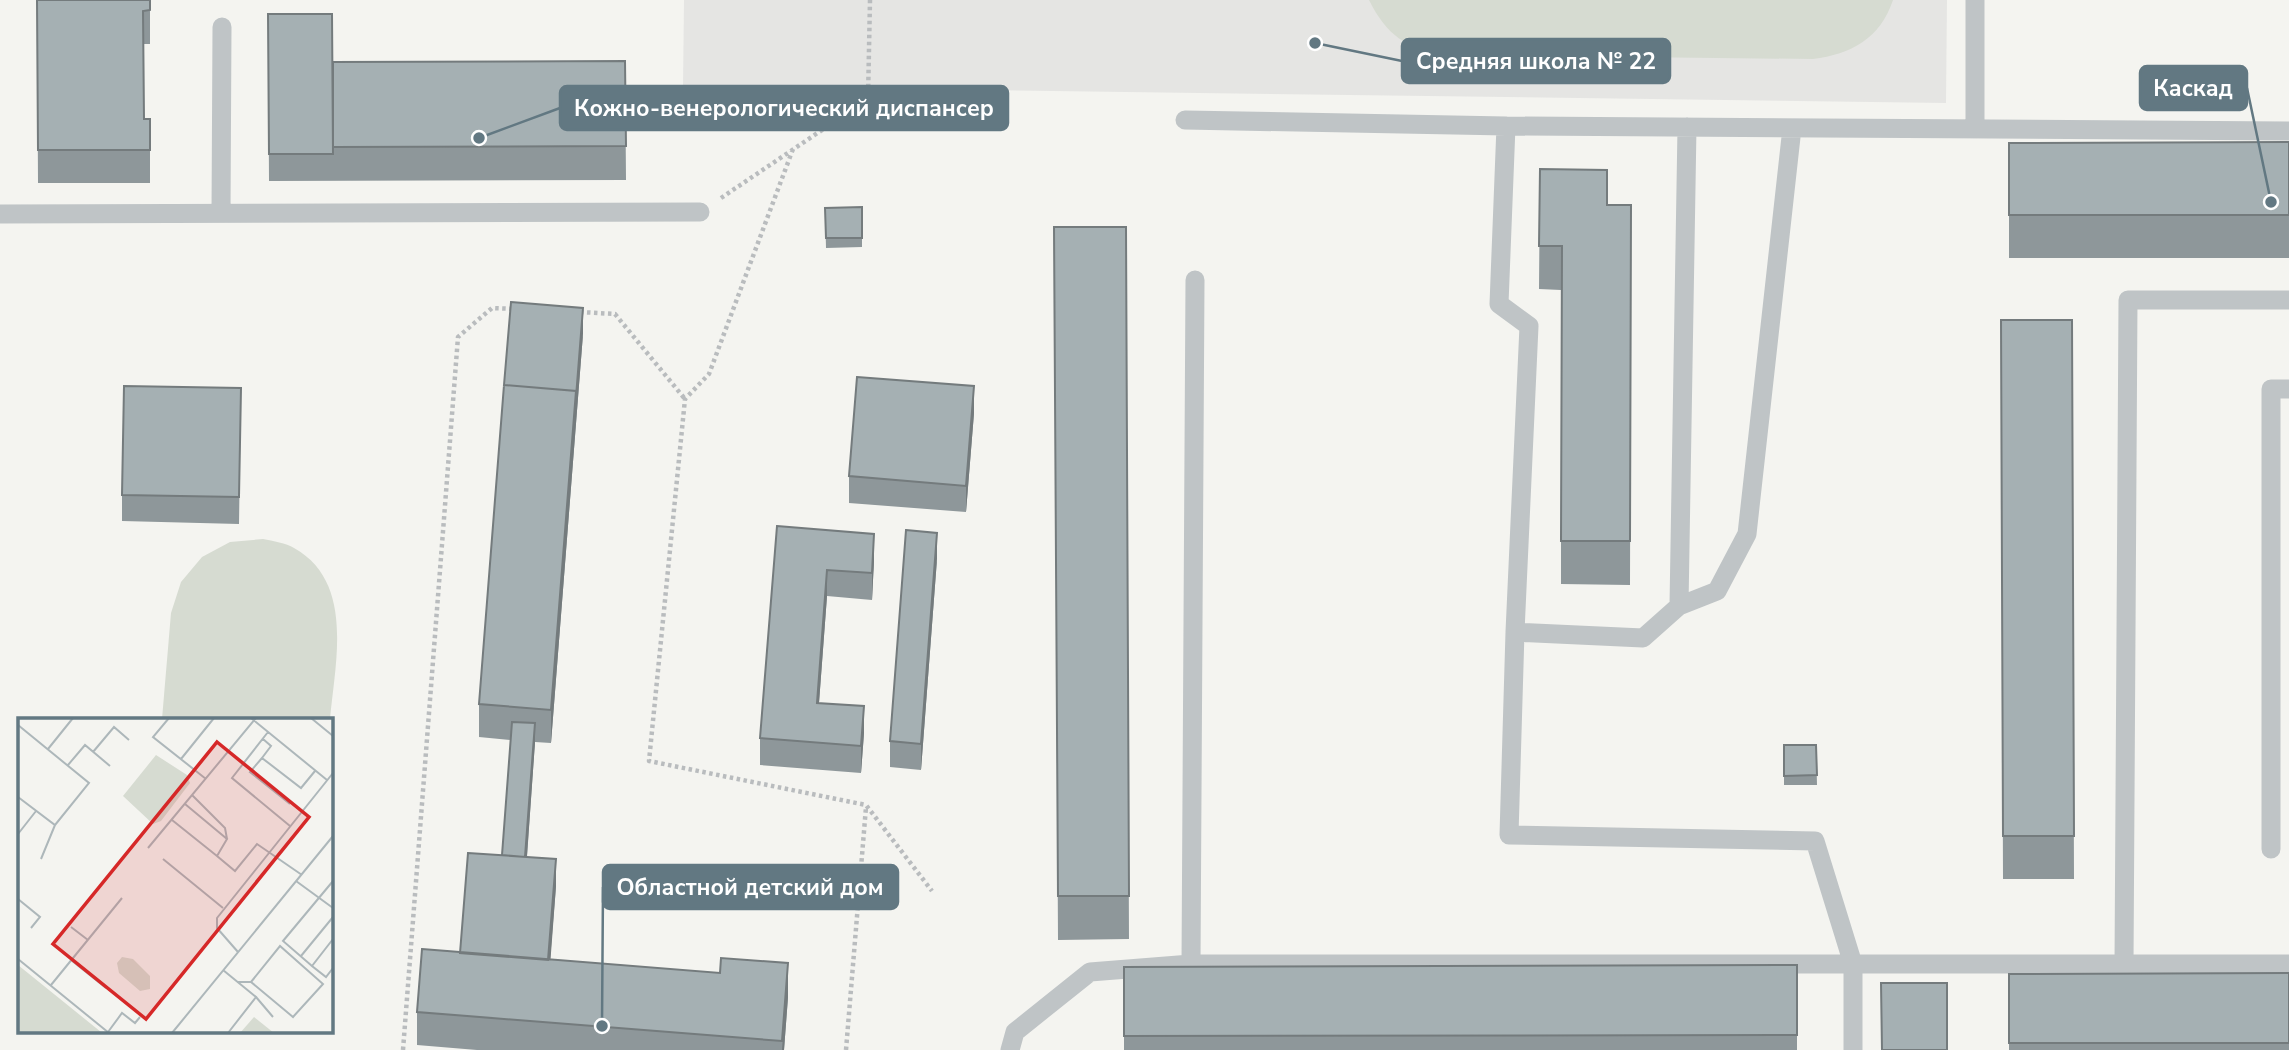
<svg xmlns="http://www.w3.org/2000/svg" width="2289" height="1050" viewBox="0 0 2289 1050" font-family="'Nunito Sans',sans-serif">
<rect width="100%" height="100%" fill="#f4f4f0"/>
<!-- built -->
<path fill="#e5e5e3" d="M684 0H1947L1946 103 683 86Z"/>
<!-- green -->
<path fill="#d6dbd1" d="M1369 0H1893C1880 39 1851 54 1813 59L1445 55C1406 48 1387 36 1369 0Z
M263 539C273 541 286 543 294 548 355 582 335 663 330 719H162L171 613 181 582 202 557 230 542Z"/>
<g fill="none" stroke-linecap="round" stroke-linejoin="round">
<!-- path -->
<path stroke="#b9bcbe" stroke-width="4.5" stroke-dasharray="3.5 3.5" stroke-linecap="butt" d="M793 149 709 374 685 399 649 761 866 805 932 891
M721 198 868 99 870 0
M580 312 615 314 685 399
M403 1050 458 337 492 308 515 309
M846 1050 866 807"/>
<!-- service -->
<path stroke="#bfc4c6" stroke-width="19" d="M1975 0V129
M1185 120 1506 126 2289 131
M1506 126 1499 304 1529 326 1515 632
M1687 127 1679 606 1643 638 1515 632 1509 835 1815 841 1853 964V1050
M221 213 222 27
M0 214 700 212
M1679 606 1717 591 1747 534 1792 128
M2271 849V389H2289
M1191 964 1195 280
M2124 964 2128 300H2289
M1010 1050 1015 1032 1090 972 1191 964H2289"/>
</g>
<!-- wall -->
<path fill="#8e979a" d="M37 0H150V44H143L144 119H150V183H38Z
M268 14 333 79 625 61 626 180 269 181Z
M2289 142V258H2009V143Z
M1540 169 1607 205H1631L1630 585 1561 584V290L1539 289Z
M862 207V247L826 248 825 208Z
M1054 227H1126L1129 939 1058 940Z
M2001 320H2072L2074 879H2003Z
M583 334 551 743 535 742 527 857 556 886 550 960 788 997 784 1050H477L417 1045V1012L460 953 502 855 511 740 479 737V704Z
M241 388 239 524 122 521V495Z
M974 413 966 512 849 503V476Z
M777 526 874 560 872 600 827 596 819 703 864 733 861 773 760 765V738Z
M937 559 921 770 890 767V741Z
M1784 745H1816L1817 785H1784Z
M1797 965V1050H1124V967Z
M2289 973V1050H2009V974Z"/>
<!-- shaded-wall -->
<path fill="#747b7d" d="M583 308V334L551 743V710Z
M974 386V413L966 512V486Z
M937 533V559L921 770V744Z
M874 534V560L872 600V573Z
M827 570V596L817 729V703Z
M864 706V733L861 773V746Z
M535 723V742L525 883V865Z
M556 859V886L548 993V966Z
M788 963V997L784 1050H782Z"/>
<!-- building -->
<path fill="#a5b0b3" stroke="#747b7d" stroke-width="2" d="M37 0H150V10L143 11 144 119H150V150H38Z
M268 14H332L333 154H269Z
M625 61 626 146 333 147V62Z
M2289 142V215H2009V143Z
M1540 169 1607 170V205H1631L1630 541H1561L1562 246H1539Z
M862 207V238H826L825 208Z
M1054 227H1126L1129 896H1058Z
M511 302 583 308 576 397V391L504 385Z
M2001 320H2072L2074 836H2003Z
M857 377 974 386 966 486 849 476Z
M504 385 576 391 551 710 479 704Z
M124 386 241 388 239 497 122 495Z
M777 526 874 534 872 573 827 570 817 703 864 706 861 746 760 738Z
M906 530 937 533 921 744 890 741Z
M512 722 535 723 525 857 502 855Z
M1784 745H1816L1817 775 1784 776Z
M468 853 556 859 548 960 460 953Z
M422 949 720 973 721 958 788 963 782 1041 417 1012Z
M1797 965V1035L1124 1036V967Z
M2289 973V1043H2009V974Z
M1881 983H1947V1050H1882Z"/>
<!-- overview -->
<g transform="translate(18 718)">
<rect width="315" height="315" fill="#f4f4f0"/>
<path d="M138 37 169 57 172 65 143 103 135 106 105 78ZM104 239 115 241 132 258V271L122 273 101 255 99 245ZM0 247 83 314 0 315ZM236 299 256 315H222Z" fill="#d6dbd1"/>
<path fill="none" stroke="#adb7ba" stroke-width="2" d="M151 0 135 19 188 61M233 0 309 62M293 0 315 18M0 7 71 65 37 107 0 79M250 14 214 60 272 108M245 21 253 28 244 40 283 70 297 53M30 31 55 0M75 34 96 9 111 22M244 40 232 54 272 86M163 41 196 0M50 47 67 27 92 48M174 77 207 110 209 121M167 86 209 121 199 138 217 153 239 126 284 157M154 102 199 138M0 116 18 93M130 130 238 0M23 141 37 107M145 141 205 190M278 163 315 190M0 181 22 199 13 210M53 209 70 222M315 221 294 248 308 259 315 250M220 234 199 210V200L315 55M283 238 315 199M0 241 91 315M53 242 88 270M294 248 265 223 315 163M205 252 238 279 210 315M219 264H233L275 299 305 266 262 228 233 264M33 267 104 180M238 279 255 299M90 314 104 295 117 305 122 299M154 315 315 118"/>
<path fill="#d62828" fill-opacity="0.15" stroke="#d62828" stroke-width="3.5" d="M199 24 291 99 128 301 35 226Z"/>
<rect width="315" height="315" fill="none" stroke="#627882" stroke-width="3.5"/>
</g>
<!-- callouts -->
<path fill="none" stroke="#627882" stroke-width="2.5" d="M1315 43L1402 61M2271 202L2247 88M479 138L560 108M602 1026L603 887"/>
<g fill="#627882" stroke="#fff" stroke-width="2.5">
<circle cx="1315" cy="43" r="7"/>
<circle cx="2271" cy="202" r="7"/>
<circle cx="479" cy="138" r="7"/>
<circle cx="602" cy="1026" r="7"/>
</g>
<g fill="#627882" stroke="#627882" stroke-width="2.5">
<rect x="1402" y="39" width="268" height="44" rx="7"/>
<rect x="2140" y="66" width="107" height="44" rx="7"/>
<rect x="560" y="86" width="448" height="44" rx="7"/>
<rect x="603" y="865" width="295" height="44" rx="7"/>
</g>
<g font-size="23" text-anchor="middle" font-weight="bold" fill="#fff">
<text x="1536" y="69">Средняя школа № 22</text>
<text x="2193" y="96">Каскад</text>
<text x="784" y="116">Кожно-венерологический диспансер</text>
<text x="750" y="895">Областной детский дом</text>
</g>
</svg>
